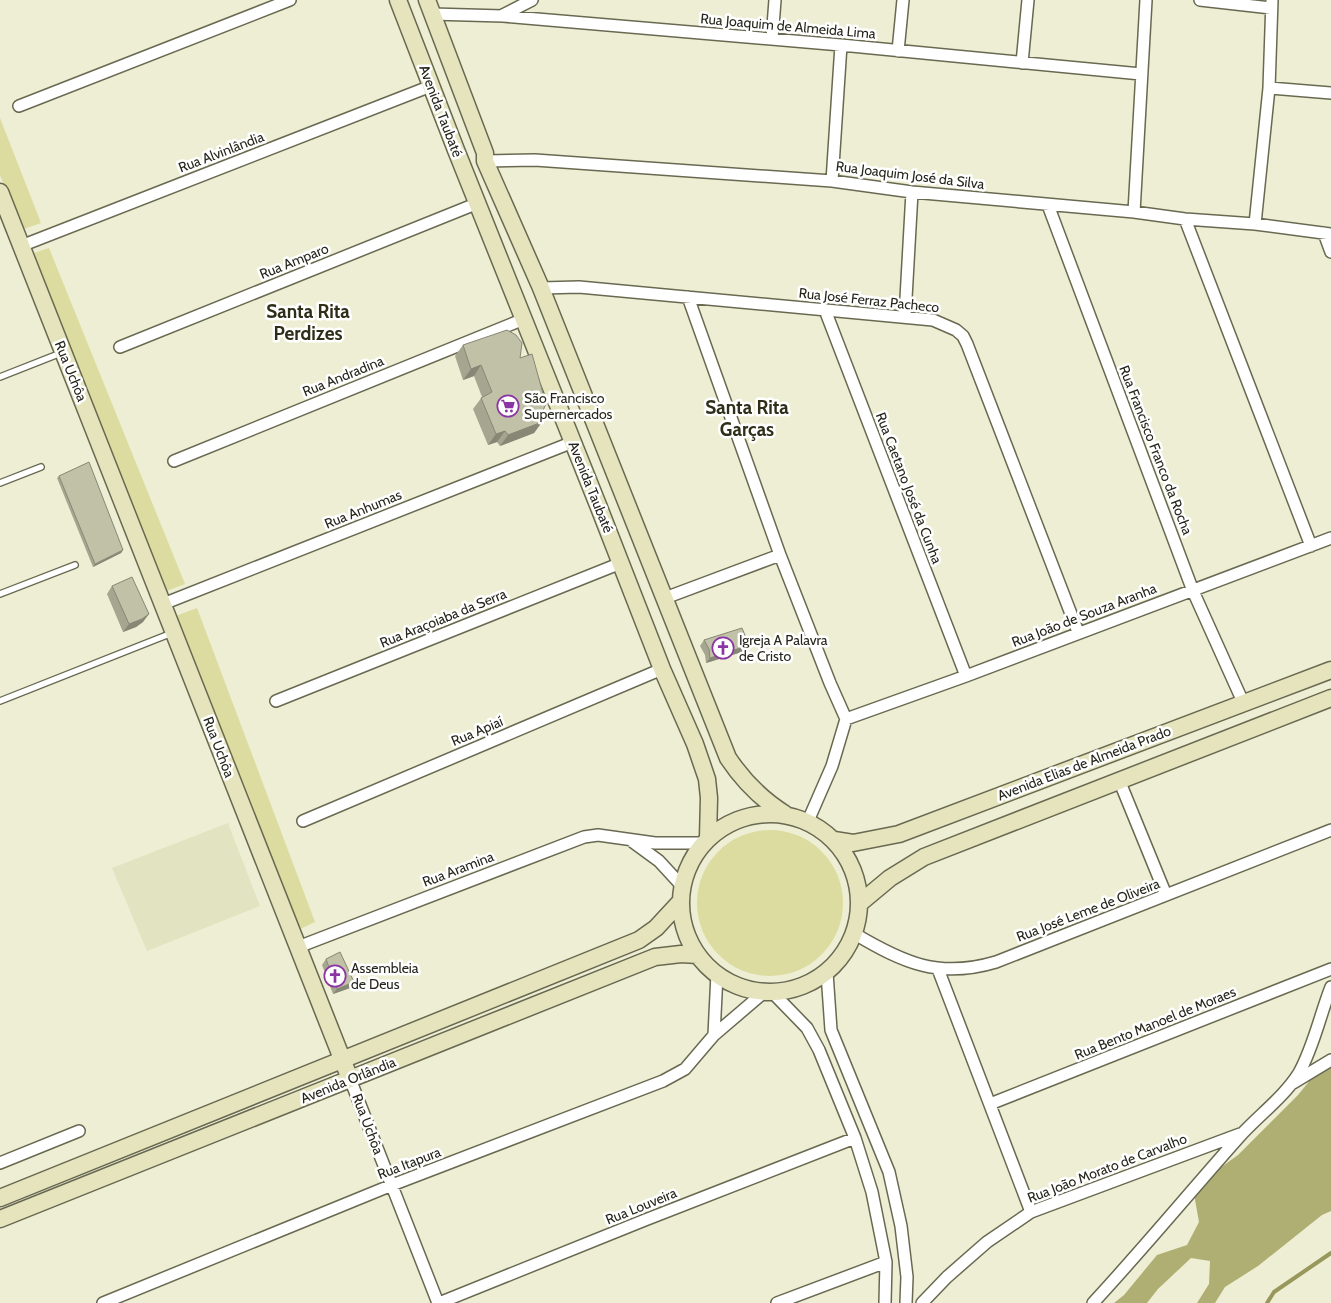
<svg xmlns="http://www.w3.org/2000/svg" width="1331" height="1303" viewBox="0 0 1331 1303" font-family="Cabin,sans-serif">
<rect width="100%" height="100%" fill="#edeed3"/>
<!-- built -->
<path fill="#e2e3c1" d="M228 823 260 906 147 951 112 868Z"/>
<!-- green -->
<path fill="#dcdca0" d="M0 118 41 223 21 230 0 175Z
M49 248 185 584 164 592 31 254Z
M197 608 315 922 296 931 173 617Z
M697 903a73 73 0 1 1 146 0a73 73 0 1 1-146 0Z"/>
<!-- forest -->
<path fill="#b0af73" d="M1331 1058V1211L1322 1215 1258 1266 1225 1287 1215 1303H1197L1209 1284 1210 1261 1191 1258 1158 1289 1147 1303H1114L1124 1295 1157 1255 1187 1245 1199 1222 1194 1194 1206 1178 1238 1155 1298 1095 1311 1079Z"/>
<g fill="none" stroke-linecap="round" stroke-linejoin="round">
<!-- stream -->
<path stroke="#99985c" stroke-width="4" d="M1267 1303 1274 1292 1331 1253"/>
<!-- lane casing -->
<g stroke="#696952" stroke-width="8">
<path id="lane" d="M0 377 61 353
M0 483 41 467
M0 594 75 565
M0 701 172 633"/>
</g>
<!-- street casing -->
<g stroke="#696952" stroke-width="14">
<path id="street" d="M1200 0 1271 8
M432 14 503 16 841 45 1141 74
M503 15 532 0
M772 39 775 0
M898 51 903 0
M1022 63 1028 0
M1269 88 1331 93
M19 106 290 0
M485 161 535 160 832 181 912 192 1134 212 1185 219 1255 224 1331 234
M832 181 841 45
M1048 205 1193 591 1243 702
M1134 212 1146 0
M1185 219 1311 546
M1255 224 1269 88 1272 0
M1324 233 1331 252
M21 246 431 86
M541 288 579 287 933 320 956 330 963 336 967 344 1078 632
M688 297 780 555 830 683 846 719 832 766 808 821
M825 310 966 676
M905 316 912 192
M120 347 478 203
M174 461 524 319
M665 598 780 555
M163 604 573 442
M276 701 621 563
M846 719 966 676 1331 538
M1119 780 1166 895
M303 821 662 669
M633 842 659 861 682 886
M855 934C904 963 939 979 996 962L1331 830
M298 947 584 837 598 835 655 843H703
M938 969 1031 1212
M827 973 831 1030 889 1172 901 1226 907 1277 906 1303
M772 992 807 1028 819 1050 855 1138 872 1192 886 1262 885 1303
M714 1035 717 974
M350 1079 438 1303
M1293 1083 1331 1060
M990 1104 1331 969
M0 1163 79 1131
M103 1303 392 1185 663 1081 685 1069 714 1035 762 994
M439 1303 645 1220 855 1138
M777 1303 886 1262
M922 1303 947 1277 987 1242 1031 1212 1240 1134
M1093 1303C1143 1249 1190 1192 1239 1137 1259 1115 1284 1097 1299 1073 1314 1046 1320 1015 1331 987"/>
</g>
<!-- secondary casing -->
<g stroke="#696952" stroke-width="19">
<path id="secondary" d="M398 0 456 150 598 505 662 669 695 744 707 779 709 798 708 838
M427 0 485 153V161L541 288 728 758C744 782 761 799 785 814
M0 192 350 1079
M681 903a89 89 0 1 1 178 0a89 89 0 1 1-178 0Z
M834 840 853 843 899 834 1331 670
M860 903 890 878 924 857 1331 698
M0 1198 639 940 656 928 681 901
M0 1219 655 957 681 954 698 955"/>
</g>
<!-- lane -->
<use href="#lane" stroke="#fff" stroke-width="5.5"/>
<!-- street -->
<use href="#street" stroke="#fff" stroke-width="11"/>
<!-- secondary -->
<use href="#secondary" stroke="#e5e4bd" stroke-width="16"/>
</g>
<!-- wall -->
<path fill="#a6a690" d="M463 345 520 358 542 422 534 433 500 446 497 442 488 445 473 409 482 397 474 376 463 380 455 356Z
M59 476 123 550 121 553 93 567 57 478Z
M112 586 143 622 136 627 123 632 107 594Z
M704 640 745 651 706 663 705 655 700 646Z
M326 959 350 988 333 994 322 965Z"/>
<!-- shaded-wall -->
<path fill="#878776" d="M481 365 474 376 463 380 471 369Z
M542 422 534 433 500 446 508 435Z
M505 431 497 442 488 445 496 434Z
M123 550 121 553 93 567 95 564Z
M149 614 143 622 136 627 123 632 129 624Z
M749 645 745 651 706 663 710 658Z
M354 982 350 988 333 994 337 989Z"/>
<!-- building -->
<path fill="#c1c1a8" stroke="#878776" d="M507 330 516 335 522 343 520 358 532 354 546 404 540 417 542 422 508 435 505 431 496 434 481 398 492 392 481 365 471 369 463 345Z
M89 462 123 550 95 564 59 476Z
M132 577 149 614 142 619 129 624 112 586Z
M742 628 749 645 710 658 709 649 704 640Z
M340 952 354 982 337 989 326 959Z"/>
<!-- icons -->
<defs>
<g id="supermarket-ring" transform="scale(1.125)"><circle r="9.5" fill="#fff" stroke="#8a35a3" stroke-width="1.5"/><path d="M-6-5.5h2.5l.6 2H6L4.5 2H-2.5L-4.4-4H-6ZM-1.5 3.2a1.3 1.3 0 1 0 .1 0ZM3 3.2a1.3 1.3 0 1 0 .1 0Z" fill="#8a35a3"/></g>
<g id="church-ring" transform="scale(1.125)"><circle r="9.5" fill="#fff" stroke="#8a35a3" stroke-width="1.5"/><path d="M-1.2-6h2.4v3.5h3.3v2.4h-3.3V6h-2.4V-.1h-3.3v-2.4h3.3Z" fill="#8a35a3"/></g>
</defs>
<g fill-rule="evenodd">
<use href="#supermarket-ring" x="508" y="406"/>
<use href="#church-ring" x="723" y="648"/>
<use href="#church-ring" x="335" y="976"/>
</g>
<g text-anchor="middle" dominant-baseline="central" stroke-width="5" stroke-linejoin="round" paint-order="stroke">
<!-- street labels -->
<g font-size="14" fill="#26261c" stroke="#fff">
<text transform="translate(788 26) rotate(5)">Rua Joaquim de Almeida Lima</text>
<text transform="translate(441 111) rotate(69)">Avenida Taubaté</text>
<text transform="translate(221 152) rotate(-21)">Rua Alvinlândia</text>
<text transform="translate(910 175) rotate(7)">Rua Joaquim José da Silva</text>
<text transform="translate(294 261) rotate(-22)">Rua Amparo</text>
<text transform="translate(869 300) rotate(6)">Rua José Ferraz Pacheco</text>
<text transform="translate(71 371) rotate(68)">Rua Uchôa</text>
<text transform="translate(343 376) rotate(-22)">Rua Andradina</text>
<text transform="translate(1156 450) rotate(69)">Rua Francisco Franco da Rocha</text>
<text transform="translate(591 487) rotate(68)">Avenida Taubaté</text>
<text transform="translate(909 488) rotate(69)">Rua Caetano José da Cunha</text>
<text transform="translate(363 509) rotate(-22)">Rua Anhumas</text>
<text transform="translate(1084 615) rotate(-21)">Rua João de Souza Aranha</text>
<text transform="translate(443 618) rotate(-22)">Rua Araçoiaba da Serra</text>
<text transform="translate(477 731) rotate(-23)">Rua Apiaí</text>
<text transform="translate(219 747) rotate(69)">Rua Uchôa</text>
<text transform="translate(1084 763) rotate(-21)">Avenida Elias de Almeida Prado</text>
<text transform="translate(458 869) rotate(-21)">Rua Aramina</text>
<text transform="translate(1088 910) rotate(-21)">Rua José Leme de Oliveira</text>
<text transform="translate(1155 1023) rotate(-22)">Rua Bento Manoel de Moraes</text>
<text transform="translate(348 1080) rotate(-22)">Avenida Orlândia</text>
<text transform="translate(368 1124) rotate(69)">Rua Uchôa</text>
<text transform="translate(409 1163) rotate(-21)">Rua Itapura</text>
<text transform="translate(1107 1168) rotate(-21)">Rua João Morato de Carvalho</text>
<text transform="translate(641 1206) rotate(-22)">Rua Louveira</text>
</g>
<!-- poi labels -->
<g font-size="14" fill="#26261c" stroke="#fff" text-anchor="start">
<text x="524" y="398">São Francisco<tspan x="524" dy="16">Supernercados</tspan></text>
<text x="739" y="640">Igreja A Palavra<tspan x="739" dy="16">de Cristo</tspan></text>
<text x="351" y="968">Assembleia<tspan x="351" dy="16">de Deus</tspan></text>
</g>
<!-- district labels -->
<g font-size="19" font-weight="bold" fill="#2f2e19" stroke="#fff">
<text x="308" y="311">Santa Rita<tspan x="308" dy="22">Perdizes</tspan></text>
<text x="747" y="407">Santa Rita<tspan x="747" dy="22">Garças</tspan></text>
</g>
</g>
</svg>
